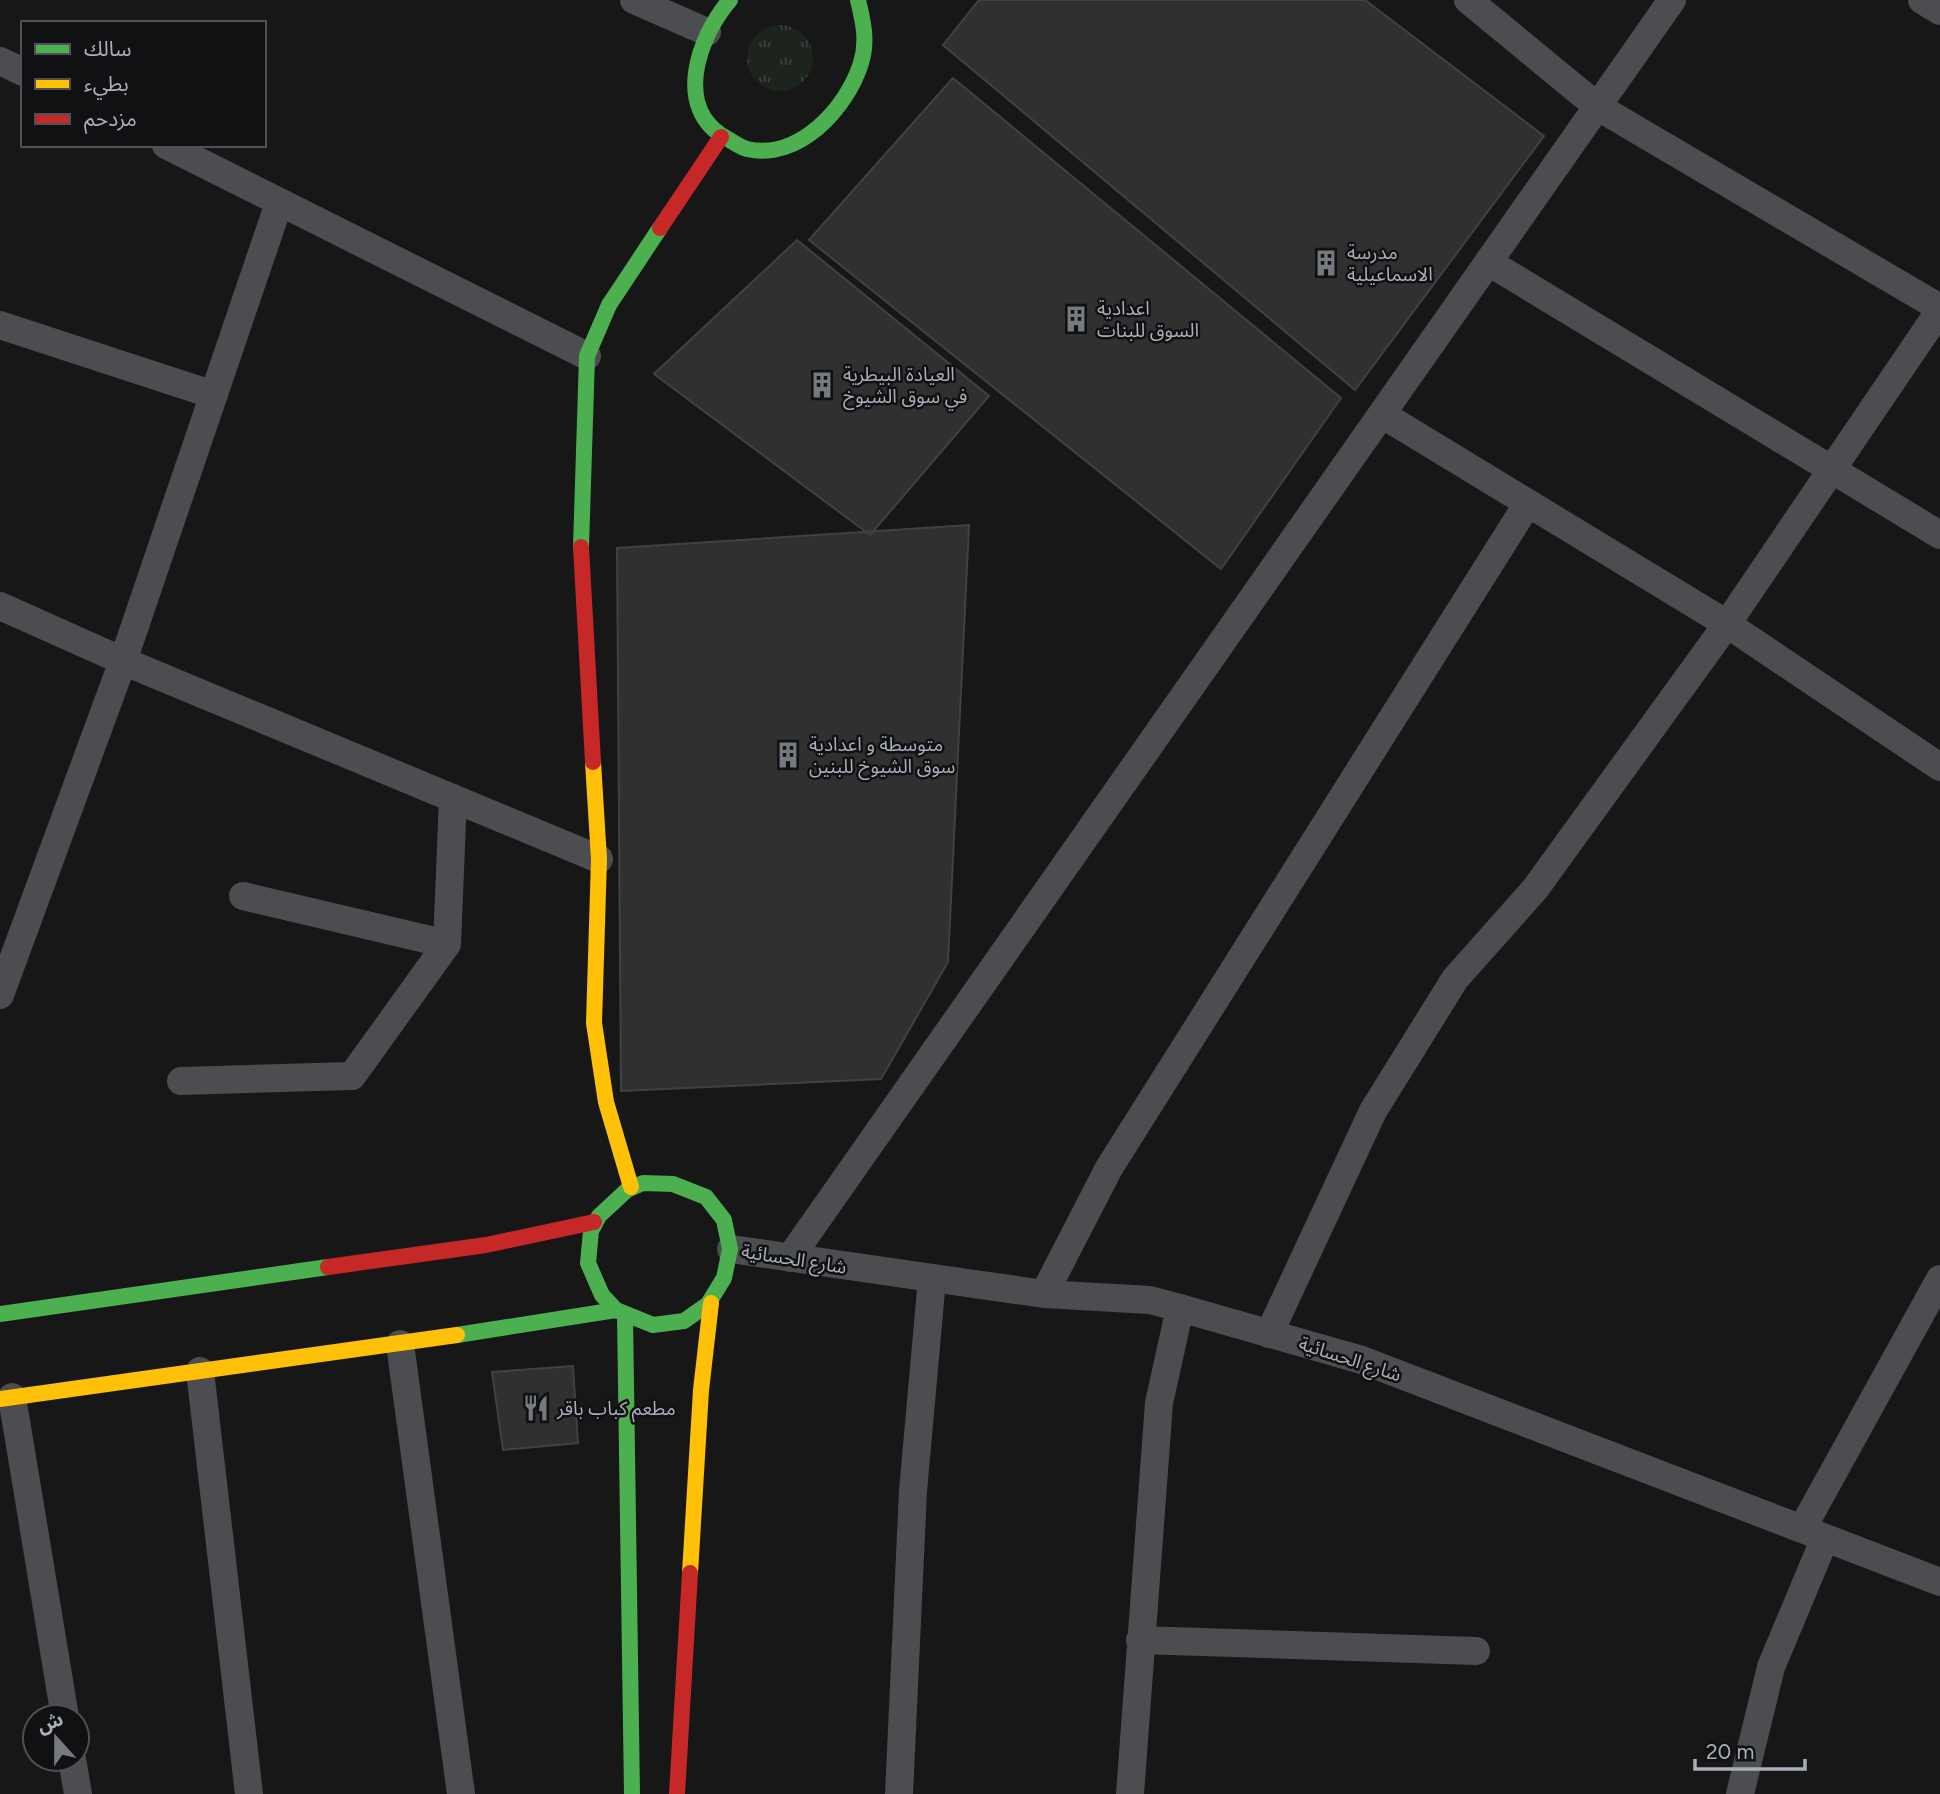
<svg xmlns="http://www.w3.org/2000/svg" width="1940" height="1794" viewBox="0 0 1940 1794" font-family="Figtree,'Noto Sans Arabic',sans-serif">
<defs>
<pattern id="grass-tufts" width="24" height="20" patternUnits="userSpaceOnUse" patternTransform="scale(1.75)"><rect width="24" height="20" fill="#1d241d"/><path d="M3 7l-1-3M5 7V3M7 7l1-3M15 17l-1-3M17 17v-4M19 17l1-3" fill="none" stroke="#3b413c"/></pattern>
</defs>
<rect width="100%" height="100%" fill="#171717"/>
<!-- grass -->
<path fill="url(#grass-tufts)" d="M747 58a33 33 0 1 1 66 0a33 33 0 1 1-66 0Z"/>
<!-- building -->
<path fill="#303031" stroke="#3f4143" stroke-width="2" d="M979 0H1365L1544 136 1355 390 943 45Z
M953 78 1341 398 1221 569 809 240Z
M797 240 989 396 870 535 654 374Z
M969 525 948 962 881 1079 621 1091 617 548Z
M573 1366 578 1443 503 1450 492 1372Z"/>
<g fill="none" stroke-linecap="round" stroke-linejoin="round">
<!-- street -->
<path stroke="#4b4d50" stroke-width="28" d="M634 0 707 32
M1468 0 1598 107 1940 308
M1922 0 1940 11
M0 61 23 72
M166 145 587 356
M1490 263 1940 535
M0 325 214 395
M1383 415 1727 624 1940 767
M0 606 123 661 599 859
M243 896 447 944
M0 995 123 661 279 203
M181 1081 352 1076 447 944 453 798
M731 1249 1044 1294 1150 1300 1180 1308 1362 1360 1940 1582
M790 1258 1672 0
M1044 1294 1109 1168 1528 503
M1269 1334 1373 1111 1455 979 1535 889 1727 624 1940 310
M400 1344 461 1794
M200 1371 249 1794
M12 1397 65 1717
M1802 1529 1940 1279
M1140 1640 1476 1651
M72 1759 78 1794
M899 1794 913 1491 932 1279
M1130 1794 1159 1403 1180 1308
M1740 1794 1771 1667 1825 1538"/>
<!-- fast -->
<path stroke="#4caf50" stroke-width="16" d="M730 0C698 37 672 110 728 139 733 142 740 147 747 149 799 161 847 108 861 63 868 41 863 21 858 0
M581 547 587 356 609 305 660 228
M0 1314 328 1267
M625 1316 632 1794
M457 1335 616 1310 653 1325 684 1321 708 1304 724 1278 730 1249 724 1220 706 1197 673 1184 643 1183 627 1190 599 1216 591 1231 588 1263 602 1295 616 1310"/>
<!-- slow -->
<path stroke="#ffc107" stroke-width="16" d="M593 762 599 859 594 1023 606 1102 631 1187
M0 1399 457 1335
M690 1573 701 1390 711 1303"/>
<!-- jam -->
<path stroke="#c62828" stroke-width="16" d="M660 228 721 137
M581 547 593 762
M328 1267 486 1245 594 1222
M677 1794 690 1573"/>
</g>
<!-- icons -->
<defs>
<g id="building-bare" transform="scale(2.1)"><path d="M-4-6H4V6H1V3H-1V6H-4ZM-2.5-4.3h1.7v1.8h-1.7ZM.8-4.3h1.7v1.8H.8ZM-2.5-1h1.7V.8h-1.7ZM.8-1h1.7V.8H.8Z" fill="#757a80" stroke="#111113" stroke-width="2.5" paint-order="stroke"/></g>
<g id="restaurant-bare" transform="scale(2.1)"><path d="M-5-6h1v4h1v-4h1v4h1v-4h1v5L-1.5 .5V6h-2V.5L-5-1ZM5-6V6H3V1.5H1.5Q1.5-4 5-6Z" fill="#757a80" stroke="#111113" stroke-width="2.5" paint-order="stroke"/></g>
</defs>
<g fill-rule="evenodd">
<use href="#building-bare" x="1326" y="263"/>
<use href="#building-bare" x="1076" y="319"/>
<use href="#building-bare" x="822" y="385"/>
<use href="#building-bare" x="788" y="755"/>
<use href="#restaurant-bare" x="536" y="1408"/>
</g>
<g text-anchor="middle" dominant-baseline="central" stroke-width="5" stroke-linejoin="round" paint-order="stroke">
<!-- poi labels -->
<g font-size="19" fill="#a8afb9" stroke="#111113" text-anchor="start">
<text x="1347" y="252">مدرسة<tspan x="1347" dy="22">الاسماعيلية</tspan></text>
<text x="1097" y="308">اعدادية<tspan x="1097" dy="22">السوق للبنات</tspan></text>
<text x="843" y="374">العيادة البيطرية<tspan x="843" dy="22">في سوق الشيوخ</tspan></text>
<text x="809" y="744">متوسطة و اعدادية<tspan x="809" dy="22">سوق الشيوخ للبنين</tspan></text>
<text x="557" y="1408">مطعم كباب باقر</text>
</g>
<!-- street labels -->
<g font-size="19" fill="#a8afb9" stroke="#111113">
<text transform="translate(794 1259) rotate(9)">شارع الحسائية</text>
<text transform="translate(1350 1359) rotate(18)">شارع الحسائية</text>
</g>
</g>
<!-- legend -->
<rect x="21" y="21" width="245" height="126" fill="#111113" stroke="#4d5055" stroke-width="2"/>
<rect x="35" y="44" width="35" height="10" fill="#4caf50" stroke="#4d5055" stroke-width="2"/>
<text x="84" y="56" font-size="21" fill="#a8afb9">سالك</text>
<rect x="35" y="79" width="35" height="10" fill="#ffc107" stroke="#4d5055" stroke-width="2"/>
<text x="84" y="91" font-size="21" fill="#a8afb9">بطيء</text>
<rect x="35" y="114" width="35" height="10" fill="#c62828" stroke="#4d5055" stroke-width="2"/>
<text x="84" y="126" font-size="21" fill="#a8afb9">مزدحم</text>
<!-- north arrow -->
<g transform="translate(56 1738) rotate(339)"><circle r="33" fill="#111113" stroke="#4d5055" stroke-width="2"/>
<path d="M0-5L12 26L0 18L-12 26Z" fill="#757a80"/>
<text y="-10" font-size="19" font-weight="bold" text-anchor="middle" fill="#a8afb9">ش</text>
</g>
<!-- scale -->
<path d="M1695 1759v10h110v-10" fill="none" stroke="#a8afb9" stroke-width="3.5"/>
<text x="1706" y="1759" font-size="21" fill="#a8afb9" stroke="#111113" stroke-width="5" paint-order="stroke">20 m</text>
</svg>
